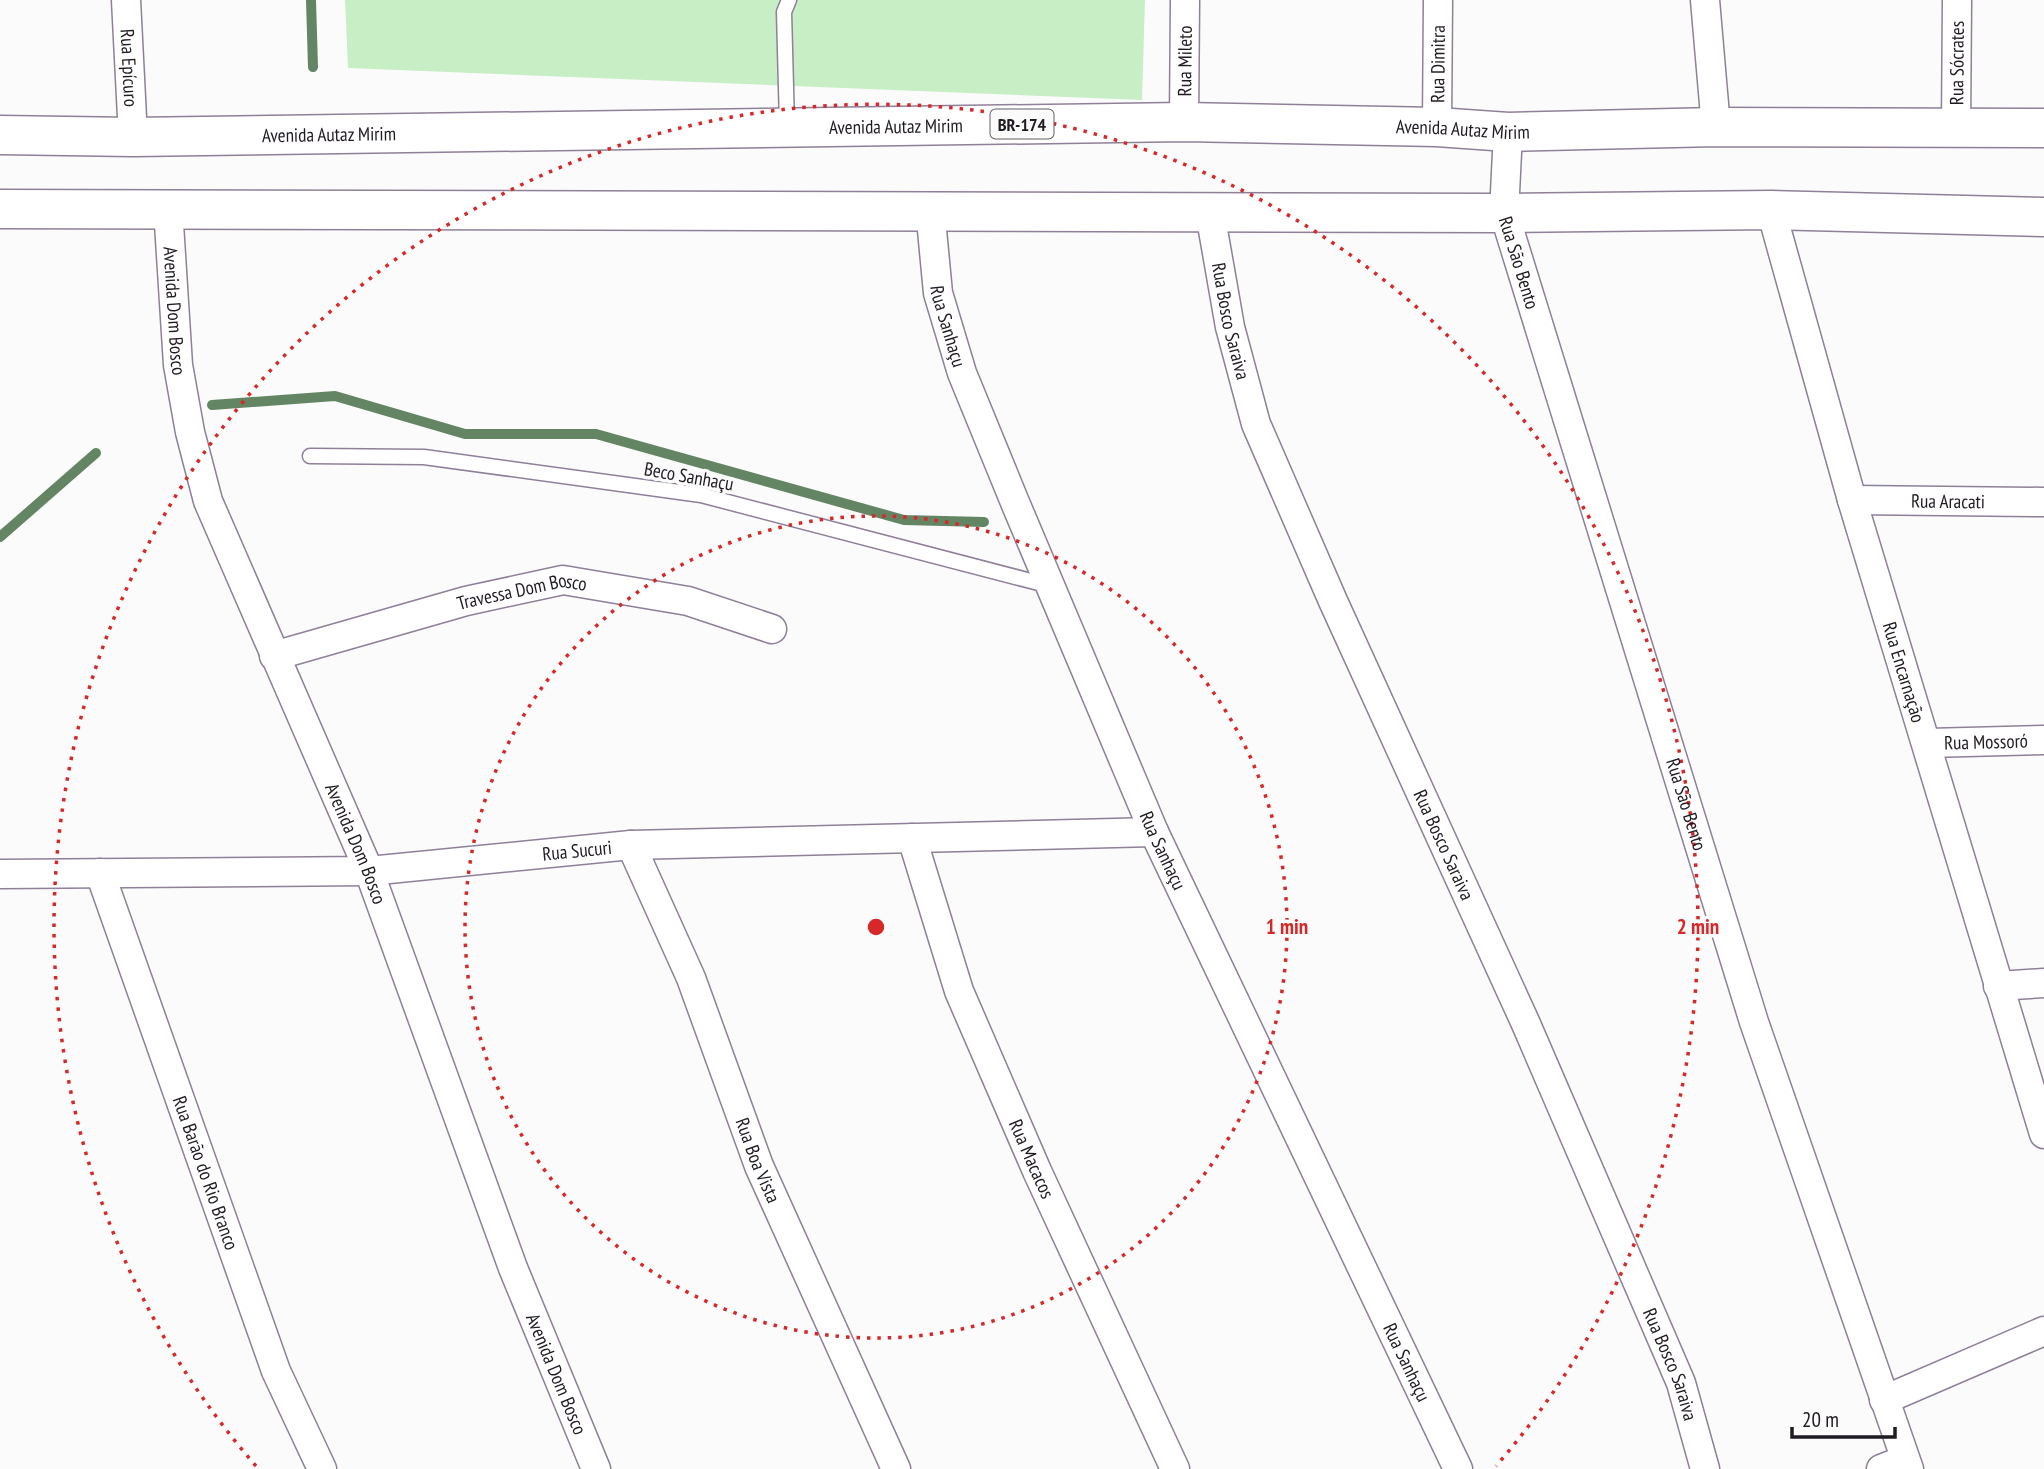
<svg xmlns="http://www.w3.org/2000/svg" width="2044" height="1469" viewBox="0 0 2044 1469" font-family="'PT Sans Narrow',sans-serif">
<rect width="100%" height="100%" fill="#fbfbfb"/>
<!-- green -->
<path fill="#c8eec6" d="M345 0H1145L1142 100 348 68Z"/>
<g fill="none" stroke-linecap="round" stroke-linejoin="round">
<!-- stream -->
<path stroke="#638563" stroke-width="10" d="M311 0 313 67
M212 405 335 396 465 434H596L904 520 984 522
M0 537 96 453"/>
<!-- lane casing -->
<g stroke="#8f7f98" stroke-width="17">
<path id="lane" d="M787 125 784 12 789 0
M310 456 424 457 701 495 1050 586"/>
</g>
<!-- street casing -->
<g stroke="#8f7f98" stroke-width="31">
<g id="street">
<path id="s1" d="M126 0 133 137"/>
<path d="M1705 0 1716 127"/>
<path id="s2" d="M1184 122 1185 0"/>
<path id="s3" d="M1437 127 1438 0"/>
<path id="s4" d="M1956 128 1957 0"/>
<path id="s5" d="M1508 132 1504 213 1754 1022 1909 1469"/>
<path id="s6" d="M168 208 178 365 190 432 208 501 369 871 513 1268 596 1469"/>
<path id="s7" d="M930 209 938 293 962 373 1014 500 1154 832 1458 1469"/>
<path id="s8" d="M1771 210 1852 500 2044 1134"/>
<path id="s9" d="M1210 213 1230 327 1256 424 1333 601 1526 1024 1681 1383 1705 1469"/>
<path id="s10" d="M1852 500 2044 502"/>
<path id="s11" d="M274 656 466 601 563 580 688 601 772 629"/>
<path id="s12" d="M1928 743 2044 740"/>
<path id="s13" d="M912 838 959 991 1037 1171 1175 1469"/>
<path id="s14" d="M631 845 691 978 759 1166 896 1469"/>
<path id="s15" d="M100 873 276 1371 322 1469"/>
<path id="s16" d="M0 874 369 871 631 845 1154 832"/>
<path d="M1998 986 2044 983"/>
<path d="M1884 1400 2044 1331"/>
<path d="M1881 1469 1904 1460"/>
</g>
</g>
<!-- primary casing -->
<g stroke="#8f7f98" stroke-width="41">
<g id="primary">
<path id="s17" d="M0 135 133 137 1184 122 1437 127 1508 132 1716 127 2044 128"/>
<path d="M0 209 1504 213 1771 210 2044 217"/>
</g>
</g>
<!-- lane -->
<use href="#lane" stroke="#fff" stroke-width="14"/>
<!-- street -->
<use href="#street" stroke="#fff" stroke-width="28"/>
<!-- primary -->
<use href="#primary" stroke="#fff" stroke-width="38"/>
</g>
<!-- distance rings -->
<g fill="none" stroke="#d62828" stroke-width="3.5" stroke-dasharray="3.5 7">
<circle cx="876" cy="927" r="411"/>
<path d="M256 1466A822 822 0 1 1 1496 1466"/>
</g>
<g text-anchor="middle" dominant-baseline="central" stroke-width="7" stroke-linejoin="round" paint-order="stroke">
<!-- shield labels -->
<rect fill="#fbfbfb" stroke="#625e64" stroke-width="2" x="990.5" y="109.5" width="63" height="29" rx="5"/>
<g font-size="18" font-weight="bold" fill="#201a23">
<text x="1022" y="124">BR-174</text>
</g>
<!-- street labels -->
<g font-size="19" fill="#201a23" stroke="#fbfbfb">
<text stroke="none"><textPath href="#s2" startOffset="61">Rua Mileto</textPath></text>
<text stroke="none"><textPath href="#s3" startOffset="63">Rua Dimitra</textPath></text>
<text stroke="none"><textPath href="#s4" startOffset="65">Rua Sócrates</textPath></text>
<text stroke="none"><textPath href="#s1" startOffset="68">Rua Epícuro</textPath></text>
<text stroke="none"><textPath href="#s17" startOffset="896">Avenida Autaz Mirim</textPath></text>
<text stroke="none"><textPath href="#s17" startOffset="1463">Avenida Autaz Mirim</textPath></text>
<text stroke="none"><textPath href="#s17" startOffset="329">Avenida Autaz Mirim</textPath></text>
<text stroke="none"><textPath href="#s5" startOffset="133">Rua São Bento</textPath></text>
<text stroke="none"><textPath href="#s6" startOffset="103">Avenida Dom Bosco</textPath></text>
<text stroke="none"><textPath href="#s9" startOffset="110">Rua Bosco Saraiva</textPath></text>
<text stroke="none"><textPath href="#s7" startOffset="119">Rua Sanhaçu</textPath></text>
<text transform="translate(689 476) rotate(10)">Beco Sanhaçu</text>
<text stroke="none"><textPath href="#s10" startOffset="96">Rua Aracati</textPath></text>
<text stroke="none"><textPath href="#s11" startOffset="257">Travessa Dom Bosco</textPath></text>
<text stroke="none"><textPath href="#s8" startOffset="481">Rua Encarnação</textPath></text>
<text stroke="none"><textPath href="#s12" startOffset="58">Rua Mossoró</textPath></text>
<text stroke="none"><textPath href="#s5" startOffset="700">Rua São Bento</textPath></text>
<text stroke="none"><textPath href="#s6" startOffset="670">Avenida Dom Bosco</textPath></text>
<text stroke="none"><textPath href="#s9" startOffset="677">Rua Bosco Saraiva</textPath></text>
<text stroke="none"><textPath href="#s7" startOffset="686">Rua Sanhaçu</textPath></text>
<text stroke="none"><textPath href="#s16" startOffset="578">Rua Sucuri</textPath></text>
<text stroke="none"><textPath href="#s13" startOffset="343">Rua Macacos</textPath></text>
<text stroke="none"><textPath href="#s14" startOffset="340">Rua Boa Vista</textPath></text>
<text stroke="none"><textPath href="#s15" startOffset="318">Rua Barão do Rio Branco</textPath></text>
<text stroke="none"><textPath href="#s7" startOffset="1253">Rua Sanhaçu</textPath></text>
<text stroke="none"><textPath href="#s9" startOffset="1244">Rua Bosco Saraiva</textPath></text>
<text stroke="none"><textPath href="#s6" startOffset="1237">Avenida Dom Bosco</textPath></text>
</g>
</g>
<circle cx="876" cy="927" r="10" fill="#d62828" stroke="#fbfbfb" stroke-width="3.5"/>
<g font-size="21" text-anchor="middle" font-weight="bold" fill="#d62828" stroke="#fbfbfb" stroke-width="7" stroke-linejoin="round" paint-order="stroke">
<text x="1287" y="934">1 min</text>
<text x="1698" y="934">2 min</text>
</g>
<!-- scale -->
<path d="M1792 1427v10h103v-10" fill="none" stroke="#201a23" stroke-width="3.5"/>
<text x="1802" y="1427" font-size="21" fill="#201a23" stroke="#fbfbfb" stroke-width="5" paint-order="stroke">20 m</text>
</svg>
